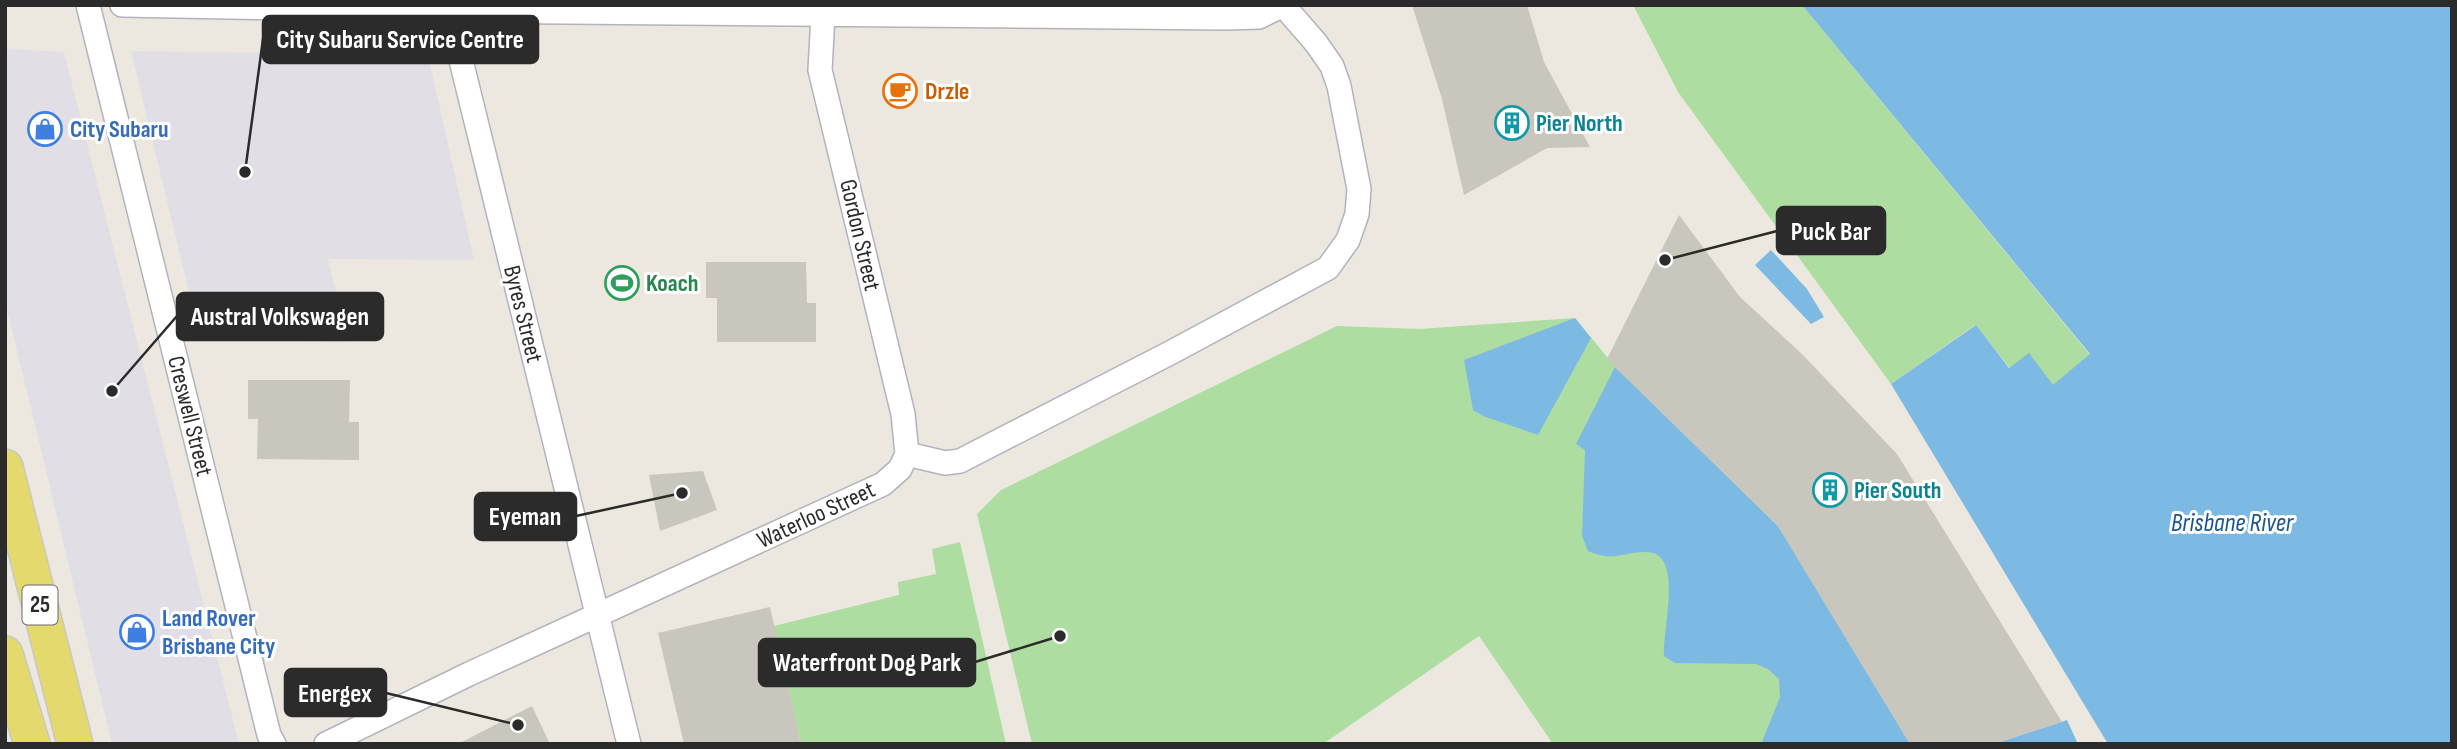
<svg xmlns="http://www.w3.org/2000/svg" width="2457" height="749" viewBox="0 0 2457 749" font-family="'Sofia Sans Condensed',sans-serif">
<rect width="100%" height="100%" fill="#ece8df"/>
<!-- industrial -->
<path fill="#e1dfe5" d="M5 49 64 52 239 744H112L5 301Z
M131 51 428 55 474 260 328 259 348 342 200 338Z"/>
<!-- green -->
<path fill="#addda1" d="M1633 5H1802L2090 355 2053 386 2010 368 1975 325 1891 384 1678 92Z
M1575 318 1617 369 1778 526 1910 744H1553L1479 636 1323 744H1032L977 514 1001 490 1337 326 1419 329Z
M960 542 1006 744H801L774 626 899 595 898 582 936 574 932 549Z"/>
<!-- water -->
<path fill="#7cbae4" d="M1802 5H2452V744H2108L1891 384 1976 325 2009 368 2029 353 2053 385 2090 354Z
M1771 250 1807 289 1824 317 1811 324 1755 265Z
M1575 318 1591 338 1538 435 1483 416 1473 410 1464 360Z
M1615 367 1778 526 1910 744H1761L1780 697 1779 679 1768 669 1756 664 1675 663 1664 656C1662 633 1682 561 1653 553 1637 549 1620 558 1604 556 1599 555 1593 553 1588 551L1582 536 1585 450 1576 444Z
M2067 720 2078 744H1994Z"/>
<!-- building -->
<path fill="#c8c6bd" d="M1412 5H1527L1544 62 1590 147 1547 148 1464 195 1442 99Z
M1679 215 1740 297 1802 354 1897 454 2062 722 1994 744H1910L1778 526 1607 359Z
M706 262H806L807 303H816V342H717V298H706Z
M248 380H350L349 422H359V460L257 459 258 419H248Z
M703 471 717 510 660 531 649 475Z
M770 607 801 744H684L658 633Z
M532 706 550 744H458Z"/>
<g fill="none" stroke-linecap="round" stroke-linejoin="round">
<!-- street casing -->
<g stroke="#b2b3bd" stroke-width="26">
<path id="street" d="M88 5 269 735 274 744
M122 5 452 11 1226 18 1259 17 1283 5
M452 11 457 44 629 744
M823 15 820 70 903 414 907 454
M907 454 945 463 960 461 1170 353 1328 268 1348 240 1357 214 1359 189 1339 86 1332 66 1316 43 1283 5
M326 744 469 674 883 484 900 469 907 454"/>
</g>
<!-- primary casing -->
<g stroke="#c8c8c8" stroke-width="38">
<path id="primary" d="M5 467 75 744
M5 654 32 744"/>
</g>
<!-- street -->
<use href="#street" stroke="#fff" stroke-width="23"/>
<!-- primary -->
<use href="#primary" stroke="#e4d96c" stroke-width="35"/>
</g>
<!-- icons -->
<defs>
<g id="cafe-ring" transform="scale(1.75)"><circle r="9.5" fill="#fff" stroke="#e8710a" stroke-width="1.5"/><path d="M-5.5-4.5H6V0H3Q3 3.5 0 3.5H-2.5Q-5.5 3.5-5.5 0ZM3-3.2v2h1.7v-2ZM-6 4.5H4V6H-6Z" fill="#e8710a"/></g>
<g id="building-ring" transform="scale(1.75)"><circle r="9.5" fill="#fff" stroke="#0f9aa8" stroke-width="1.5"/><path d="M-4-6H4V6H1V3H-1V6H-4ZM-2.5-4.3h1.7v1.8h-1.7ZM.8-4.3h1.7v1.8H.8ZM-2.5-1h1.7V.8h-1.7ZM.8-1h1.7V.8H.8Z" fill="#0f9aa8"/></g>
<g id="shop-ring" transform="scale(1.75)"><circle r="9.5" fill="#fff" stroke="#3f7fe0" stroke-width="1.5"/><path d="M-5-2.5h2.3a2.7 3.5 0 0 1 5.4 0H5L5.5 6h-11ZM-1.5-2.5h3a1.5 2.3 0 0 0-3 0Z" fill="#3f7fe0"/></g>
<g id="stadium-ring" transform="scale(1.75)"><circle r="9.5" fill="#fff" stroke="#2e9e5b" stroke-width="1.5"/><path d="M0-5a6.5 5 0 1 0 0 10a6.5 5 0 1 0 0-10ZM-3.5-1.8h7v3.6h-7Z" fill="#2e9e5b"/></g>
</defs>
<g fill-rule="evenodd">
<use href="#cafe-ring" x="900" y="91"/>
<use href="#building-ring" x="1512" y="123"/>
<use href="#shop-ring" x="45" y="129"/>
<use href="#stadium-ring" x="622" y="283"/>
<use href="#building-ring" x="1830" y="490"/>
<use href="#shop-ring" x="137" y="632"/>
</g>
<g text-anchor="middle" dominant-baseline="central" stroke-width="6" stroke-linejoin="round" paint-order="stroke">
<!-- shield labels -->
<rect fill="#fff" stroke="#6b6b6b" stroke-width="2" x="22.5" y="585.5" width="35" height="39" rx="5"/>
<g font-size="23" font-weight="bold" fill="#2b2b2b">
<text x="40" y="605">25</text>
</g>
<!-- food labels -->
<g font-size="24" font-weight="bold" fill="#c56008" stroke="#fff" text-anchor="start">
<text x="925" y="91">Drzle</text>
</g>
<!-- culture labels -->
<g font-size="24" font-weight="bold" fill="#0d838f" stroke="#fff" text-anchor="start">
<text x="1536" y="123">Pier North</text>
<text x="1854" y="490">Pier South</text>
</g>
<!-- shop labels -->
<g font-size="24" font-weight="bold" fill="#366cbe" stroke="#fff" text-anchor="start">
<text x="70" y="129">City Subaru</text>
<text x="162" y="618">Land Rover<tspan x="162" dy="28">Brisbane City</tspan></text>
</g>
<!-- street labels -->
<g font-size="24" fill="#2b2b2b" stroke="#fff">
<text transform="translate(860 235) rotate(77)">Gordon Street</text>
<text transform="translate(523 314) rotate(76)">Byres Street</text>
<text transform="translate(190 416) rotate(76)">Creswell Street</text>
<text transform="translate(816 515) rotate(-25)">Waterloo Street</text>
</g>
<!-- leisure labels -->
<g font-size="24" font-weight="bold" fill="#27864d" stroke="#fff" text-anchor="start">
<text x="646" y="283">Koach</text>
</g>
<!-- water labels -->
<g font-size="26" font-style="italic" fill="#1a5791" stroke="#fff">
<text x="2232" y="523">Brisbane River</text>
</g>
</g>
<!-- callouts -->
<path fill="none" stroke="#2b2b2b" stroke-width="2.5" d="M245 172L263 39M1665 260L1777 231M112 391L177 316M682 493L576 516M1060 636L975 662M518 725L386 693"/>
<g fill="#2b2b2b" stroke="#fff" stroke-width="2.5">
<circle cx="245" cy="172" r="7"/>
<circle cx="1665" cy="260" r="7"/>
<circle cx="112" cy="391" r="7"/>
<circle cx="682" cy="493" r="7"/>
<circle cx="1060" cy="636" r="7"/>
<circle cx="518" cy="725" r="7"/>
</g>
<g fill="#2b2b2b" stroke="#2b2b2b" stroke-width="2.5">
<rect x="263" y="16" width="275" height="47" rx="7"/>
<rect x="1777" y="207" width="108" height="47" rx="7"/>
<rect x="177" y="293" width="206" height="47" rx="7"/>
<rect x="475" y="493" width="101" height="47" rx="7"/>
<rect x="759" y="639" width="216" height="47" rx="7"/>
<rect x="285" y="669" width="101" height="47" rx="7"/>
</g>
<g font-size="26" text-anchor="middle" font-weight="bold" fill="#fff">
<text x="400" y="48">City Subaru Service Centre</text>
<text x="1831" y="240">Puck Bar</text>
<text x="280" y="325">Austral Volkswagen</text>
<text x="525" y="525">Eyeman</text>
<text x="867" y="671">Waterfront Dog Park</text>
<text x="335" y="702">Energex</text>
</g>
<!-- border -->
<rect width="2457" height="749" fill="none" stroke="#2b2b2b" stroke-width="14"/>
</svg>
